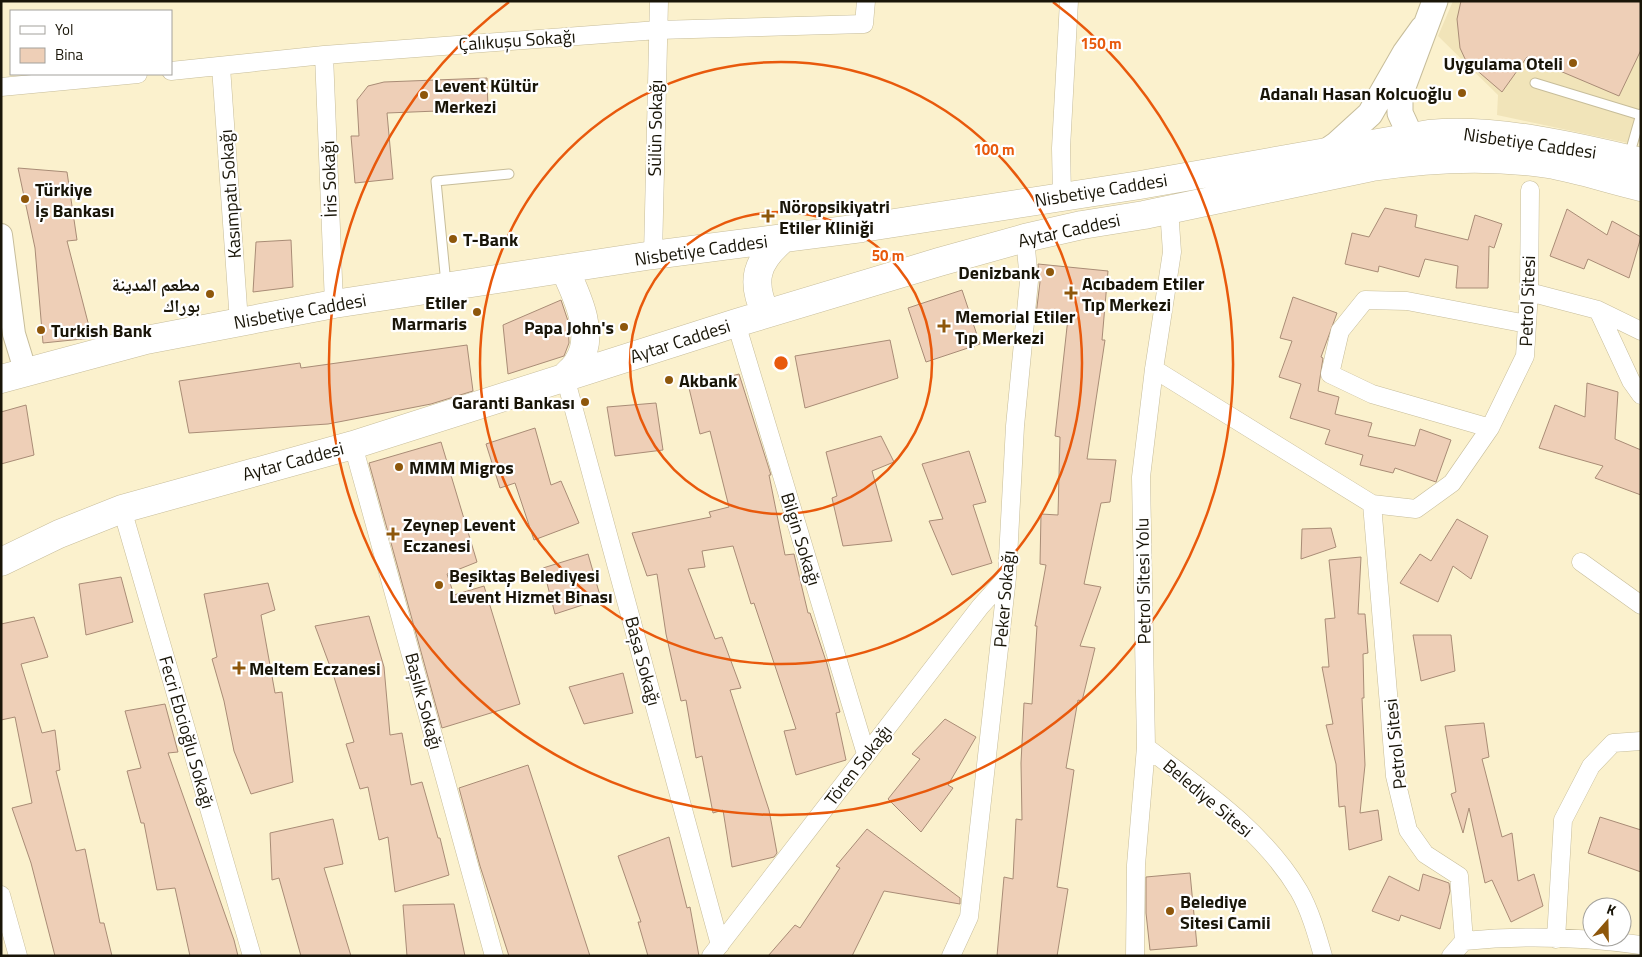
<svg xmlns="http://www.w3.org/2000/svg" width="1642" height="957" viewBox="0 0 1642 957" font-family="'Titillium Web','Noto Naskh Arabic',sans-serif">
<rect width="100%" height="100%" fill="#fbf1cd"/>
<!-- built -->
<path fill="#f1e4b9" d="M1453 1H1641V141L1628 143 1497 115 1498 95 1438 36Z"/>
<!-- building -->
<path fill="#eecfb7" stroke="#a98c76" d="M1461 1H1641V50L1619 96 1527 57 1502 92 1466 61 1460 48 1457 19Z
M487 78 488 109 387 113 393 179 355 183 351 136H359L357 100 368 86 384 82Z
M18 168 67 172 77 240 67 241 92 338 43 343 35 248Z
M1385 208 1417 215 1415 227 1468 240 1475 215 1502 224 1494 248 1489 246 1488 288H1456L1458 266 1425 259 1419 277 1379 266 1378 272 1345 264 1352 233 1369 237Z
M1567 209 1607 235 1612 221 1641 237 1629 278 1588 259 1584 269 1550 256Z
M291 240 293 287 253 292 256 242Z
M1038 264 1108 271 1102 340H1105L1087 459 1116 460 1110 502 1101 503 1084 584 1101 587 1080 646 1095 648 1082 701 1078 700 1066 768 1074 770 1057 887 1068 889 1057 956H997L1004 877 1013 879 1016 819 1022 820 1021 763 1024 703 1032 704 1037 626H1035L1046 565 1040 564 1041 514 1058 515 1060 437 1055 436 1068 318 1036 315 1040 282Z
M962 290 980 344 926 362 908 308Z
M1293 297 1337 313 1321 357 1323 358 1318 391 1339 397 1335 414 1372 423 1368 436 1415 446 1420 429 1451 440 1436 482 1395 468 1393 473 1360 465 1363 455 1325 444 1330 430 1290 418 1301 384 1279 377 1292 341 1280 338Z
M561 300 568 321 569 343 564 356 508 374 503 325Z
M890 340 898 378 805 408 795 356Z
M467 345 473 391 431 404 328 424 189 433 179 381 300 363 301 368Z
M739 374 771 475H769L785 555 794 554 808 613H810L827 664 840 712 836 713 846 760 796 775 784 731 796 729 754 603 751 604 733 546 702 551 705 567 688 569 715 639 722 637 741 688 730 690 769 810 777 853 774 857 732 867 723 810 713 813 702 756 696 758 686 700 681 701 666 634 657 574 647 576 632 533 711 517 709 512 729 507 710 431 700 434 689 388Z
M1587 383 1618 392 1615 439 1641 450V495L1595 478 1603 466 1539 448 1555 405 1585 417Z
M656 403 663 450 615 456 607 407Z
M26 405 34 455 1 464V412Z
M535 428 551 485 561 481 579 523 534 540 515 483 500 488 486 444Z
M881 436 894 462 872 471 892 541 843 546 832 498 837 496 826 452Z
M441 442 477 562 447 574 454 595 484 586 520 704 442 728 369 463Z
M969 451 986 502 973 505 992 563 952 575 929 521 943 519 922 464Z
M1457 519 1488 536 1471 579 1453 566 1438 602 1400 583 1420 554 1431 561Z
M1331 528 1336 547 1301 559 1302 529Z
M588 554 601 599 555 614 543 568Z
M1361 557 1358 614H1365L1368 653 1363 654 1364 698H1362L1365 765 1360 813 1378 810 1382 840 1349 850 1345 806 1339 807 1336 764 1326 725 1333 724 1322 667H1329L1325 619 1335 618 1329 560Z
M121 577 133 622 86 635 79 584Z
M268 583 275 610 261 615 275 693 282 692 293 782 251 794 234 751 224 701 212 659 217 657 204 594Z
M369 616 384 667 390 735 402 733 411 785 422 782 438 838H440L449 875 395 892 388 837 379 840 368 787 360 789 346 744 354 742 334 677 315 626Z
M34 617 48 657 21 664 42 733 55 730 60 770 56 771 76 851 85 849 100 923H104L112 956H55L31 863 12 808 32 803 15 717 1 720V624Z
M1413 635H1451L1455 671 1421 681Z
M623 673 633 713 584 724 569 687Z
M165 704 178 752 168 753 234 940 238 956H190L175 888 157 890 144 823H141L127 771 141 768 125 711Z
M945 719 976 737 948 785 953 788 921 832 888 799 920 759 912 754Z
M1484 723 1489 757 1482 759 1502 837 1512 833 1518 881 1534 874 1543 906 1511 922 1492 880 1485 883 1469 808 1463 833 1451 794 1456 792 1445 726Z
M528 765 590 956H509L480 866 459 788Z
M1600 817 1641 830V872L1588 853Z
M333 819 343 864 324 868 351 956H301L279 878 272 880 270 833Z
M867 829 960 898V904L884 891 852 956H768L795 925 800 928 840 868 836 866Z
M669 837 687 908 690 907 699 956H648L638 922H641L618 856Z
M1190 873 1197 946 1150 950 1146 913V877Z
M1423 874 1449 883 1450 891 1440 929 1401 915 1399 921 1372 911 1389 876 1419 891Z
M454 904 465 956H407L403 905Z"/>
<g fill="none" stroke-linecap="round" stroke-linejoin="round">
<!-- service casing -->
<g stroke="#c7bd9a" stroke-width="11">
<path id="service" d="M1535 83 1640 115
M1629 156 1641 114
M446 284 436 181 509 174"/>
</g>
<!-- minor casing -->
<g stroke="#c7bd9a" stroke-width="19">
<path id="minor" d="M324 55 334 304
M221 67 239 322
M171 71 324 55 658 30 864 24 866 1
M1 87 138 74
M1062 196 1061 148 1069 1
M653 255 659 1
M1529 292 1598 310 1641 331
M1598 310 1631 381 1641 395
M736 323 866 754
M1154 369 1372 504 1416 509 1452 483 1490 428 1525 356 1529 292 1530 190
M565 377 720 945
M1490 428 1372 394 1330 374 1340 331 1365 300 1407 301 1527 324
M353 445 494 956
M1372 504 1395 776 1408 830 1425 854 1459 876 1464 941 1451 956
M122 509 252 956
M1581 562 1641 605
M1146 747C1201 789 1263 830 1299 891 1310 910 1317 935 1323 956
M1 895 18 956
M1556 939 1563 820 1591 766 1613 743 1641 741
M1464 941C1522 935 1583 937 1641 945
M711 956 980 607 1007 577
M951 956 969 917 1007 577 1015 426 1029 281 1025 238
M1135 956 1136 865 1146 747 1141 477 1154 369 1172 252 1169 209"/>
</g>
<!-- tertiary casing -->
<g stroke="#c7bd9a" stroke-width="24">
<path id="tertiary" d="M1 235 14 334 26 373"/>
</g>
<!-- secondary casing -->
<g stroke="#c7bd9a" stroke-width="27">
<path id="secondary" d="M1411 137 1400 113V95L1435 1
M1321 155 1337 144 1370 114 1405 53 1423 28"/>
</g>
<!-- primary casing -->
<g stroke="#c7bd9a" stroke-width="29">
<path id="primary" d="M565 270C577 296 596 335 578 362 575 368 569 372 565 377
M766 314C750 281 756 261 784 238
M1 379 146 340 334 304 653 255 862 228 1140 185 1429 134C1497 128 1575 146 1641 162
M1 562 59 534 122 509 353 445 736 323 939 262 1025 238 1082 225 1144 215 1372 167C1431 158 1489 155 1548 164 1579 169 1610 180 1641 187"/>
</g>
<!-- service -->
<use href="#service" stroke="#fff" stroke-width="9"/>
<!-- minor -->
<use href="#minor" stroke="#fff" stroke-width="18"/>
<!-- tertiary -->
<use href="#tertiary" stroke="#fff" stroke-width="22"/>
<!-- secondary -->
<use href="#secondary" stroke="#fff" stroke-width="25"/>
<!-- primary -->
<use href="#primary" stroke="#fff" stroke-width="28"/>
</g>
<!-- distance rings -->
<g fill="none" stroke="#e8590c" stroke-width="2.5">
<circle cx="781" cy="363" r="151"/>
<circle cx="781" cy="363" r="301"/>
<path d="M1053 2A452 452 0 1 1 509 2"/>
</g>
<!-- markers -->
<g fill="#8e570b" stroke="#fff" stroke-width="2">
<circle cx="1573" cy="63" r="5"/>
<circle cx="1462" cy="93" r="5"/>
<circle cx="424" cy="95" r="5"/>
<circle cx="25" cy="199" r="5"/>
<path d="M765.5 208.5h5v5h5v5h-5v5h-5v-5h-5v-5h5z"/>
<circle cx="453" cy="239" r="5"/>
<circle cx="1050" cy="272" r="5"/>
<path d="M1068.5 285.5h5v5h5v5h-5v5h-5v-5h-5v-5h5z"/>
<circle cx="210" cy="294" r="5"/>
<circle cx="477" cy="312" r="5"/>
<path d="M941.5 318.5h5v5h5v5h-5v5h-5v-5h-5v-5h5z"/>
<circle cx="624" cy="327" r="5"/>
<circle cx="41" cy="330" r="5"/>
<circle cx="669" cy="380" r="5"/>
<circle cx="585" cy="402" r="5"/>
<circle cx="399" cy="467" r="5"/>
<path d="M390.5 526.5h5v5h5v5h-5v5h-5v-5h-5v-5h5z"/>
<circle cx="439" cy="585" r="5"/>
<path d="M236.5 660.5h5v5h5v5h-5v5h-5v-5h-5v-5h5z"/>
<circle cx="1170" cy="911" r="5"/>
</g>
<g text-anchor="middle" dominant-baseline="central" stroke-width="4.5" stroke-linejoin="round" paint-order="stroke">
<!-- street labels -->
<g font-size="18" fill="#191508" stroke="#fff">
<text transform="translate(517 40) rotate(-4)">Çalıkuşu Sokağı</text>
<text transform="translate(655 128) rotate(-89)">Sülün Sokağı</text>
<text transform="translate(1530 143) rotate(8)">Nisbetiye Caddesi</text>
<text transform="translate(329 179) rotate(-92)">İris Sokağı</text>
<text transform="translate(1101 190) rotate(-9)">Nisbetiye Caddesi</text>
<text transform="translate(230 194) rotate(-94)">Kasımpatı Sokağı</text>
<text transform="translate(1069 230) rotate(-12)">Aytar Caddesi</text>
<text transform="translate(701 250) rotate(-8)">Nisbetiye Caddesi</text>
<text transform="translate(1527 301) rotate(-88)">Petrol Sitesi</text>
<text transform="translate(300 311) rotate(-10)">Nisbetiye Caddesi</text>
<text transform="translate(680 341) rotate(-18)">Aytar Caddesi</text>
<text transform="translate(293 461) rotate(-15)">Aytar Caddesi</text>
<text transform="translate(801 539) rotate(73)">Bilgin Sokağı</text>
<text transform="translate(1143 581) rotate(-91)">Petrol Sitesi Yolu</text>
<text transform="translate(1004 599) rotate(-85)">Peker Sokağı</text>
<text transform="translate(643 661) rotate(75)">Başa Sokağı</text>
<text transform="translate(424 701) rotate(75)">Başlık Sokağı</text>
<text transform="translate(187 732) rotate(74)">Fecri Ebcioğlu Sokağı</text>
<text transform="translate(1395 744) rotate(-96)">Petrol Sitesi</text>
<text transform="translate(858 765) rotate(-52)">Tören Sokağı</text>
<text transform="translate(1208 798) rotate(40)">Belediye Sitesi</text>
</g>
<!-- poi labels -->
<g font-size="18" font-weight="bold" fill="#191508" stroke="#fff" text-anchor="start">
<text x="1563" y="63" text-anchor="end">Uygulama Oteli</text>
<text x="434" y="85">Levent Kültür<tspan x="434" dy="21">Merkezi</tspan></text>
<text x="1452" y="93" text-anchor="end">Adanalı Hasan Kolcuoğlu</text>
<text x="35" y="189">Türkiye<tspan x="35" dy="21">İş Bankası</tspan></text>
<text x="779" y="206">Nöropsikiyatri<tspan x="779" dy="21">Etiler Kliniği</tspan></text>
<text x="463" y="239">T-Bank</text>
<text x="1040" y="272" text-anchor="end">Denizbank</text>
<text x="1082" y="283">Acıbadem Etiler<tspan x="1082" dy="21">Tıp Merkezi</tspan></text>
<text x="200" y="284" text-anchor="end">مطعم المدينة<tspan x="200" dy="21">بوراك</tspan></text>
<text x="467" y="302" text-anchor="end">Etiler<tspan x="467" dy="21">Marmaris</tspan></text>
<text x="955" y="316">Memorial Etiler<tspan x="955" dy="21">Tıp Merkezi</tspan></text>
<text x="614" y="327" text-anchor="end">Papa John's</text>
<text x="51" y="330">Turkish Bank</text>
<text x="679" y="380">Akbank</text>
<text x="575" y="402" text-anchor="end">Garanti Bankası</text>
<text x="409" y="467">MMM Migros</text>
<text x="403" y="524">Zeynep Levent<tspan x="403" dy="21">Eczanesi</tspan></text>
<text x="449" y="575">Beşiktaş Belediyesi<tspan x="449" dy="21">Levent Hizmet Binası</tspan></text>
<text x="249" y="668">Meltem Eczanesi</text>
<text x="1180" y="901">Belediye<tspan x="1180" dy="21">Sitesi Camii</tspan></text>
</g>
</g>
<circle cx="781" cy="363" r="8" fill="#e8590c" stroke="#fff" stroke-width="2.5"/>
<g font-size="15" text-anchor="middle" font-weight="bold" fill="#e8590c" stroke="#fff" stroke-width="4.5" stroke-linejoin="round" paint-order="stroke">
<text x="1101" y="49">150 m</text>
<text x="994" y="155">100 m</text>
<text x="888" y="261">50 m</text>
</g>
<!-- border -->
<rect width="1642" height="957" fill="none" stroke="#191508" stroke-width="5"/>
<!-- legend -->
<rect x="10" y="10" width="162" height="65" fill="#ffffff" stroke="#a3a19c"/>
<rect x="20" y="26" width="25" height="8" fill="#ffffff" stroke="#a3a19c"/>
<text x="55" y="35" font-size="15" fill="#191508">Yol</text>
<rect x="20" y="48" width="25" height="15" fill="#eecfb7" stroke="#a3a19c"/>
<text x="55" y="60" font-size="15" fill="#191508">Bina</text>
<!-- north arrow -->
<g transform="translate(1607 922) rotate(20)"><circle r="24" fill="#ffffff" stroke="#a3a19c"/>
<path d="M0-4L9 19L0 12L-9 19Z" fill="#8e570b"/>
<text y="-8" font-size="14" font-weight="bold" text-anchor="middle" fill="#191508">K</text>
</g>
</svg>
